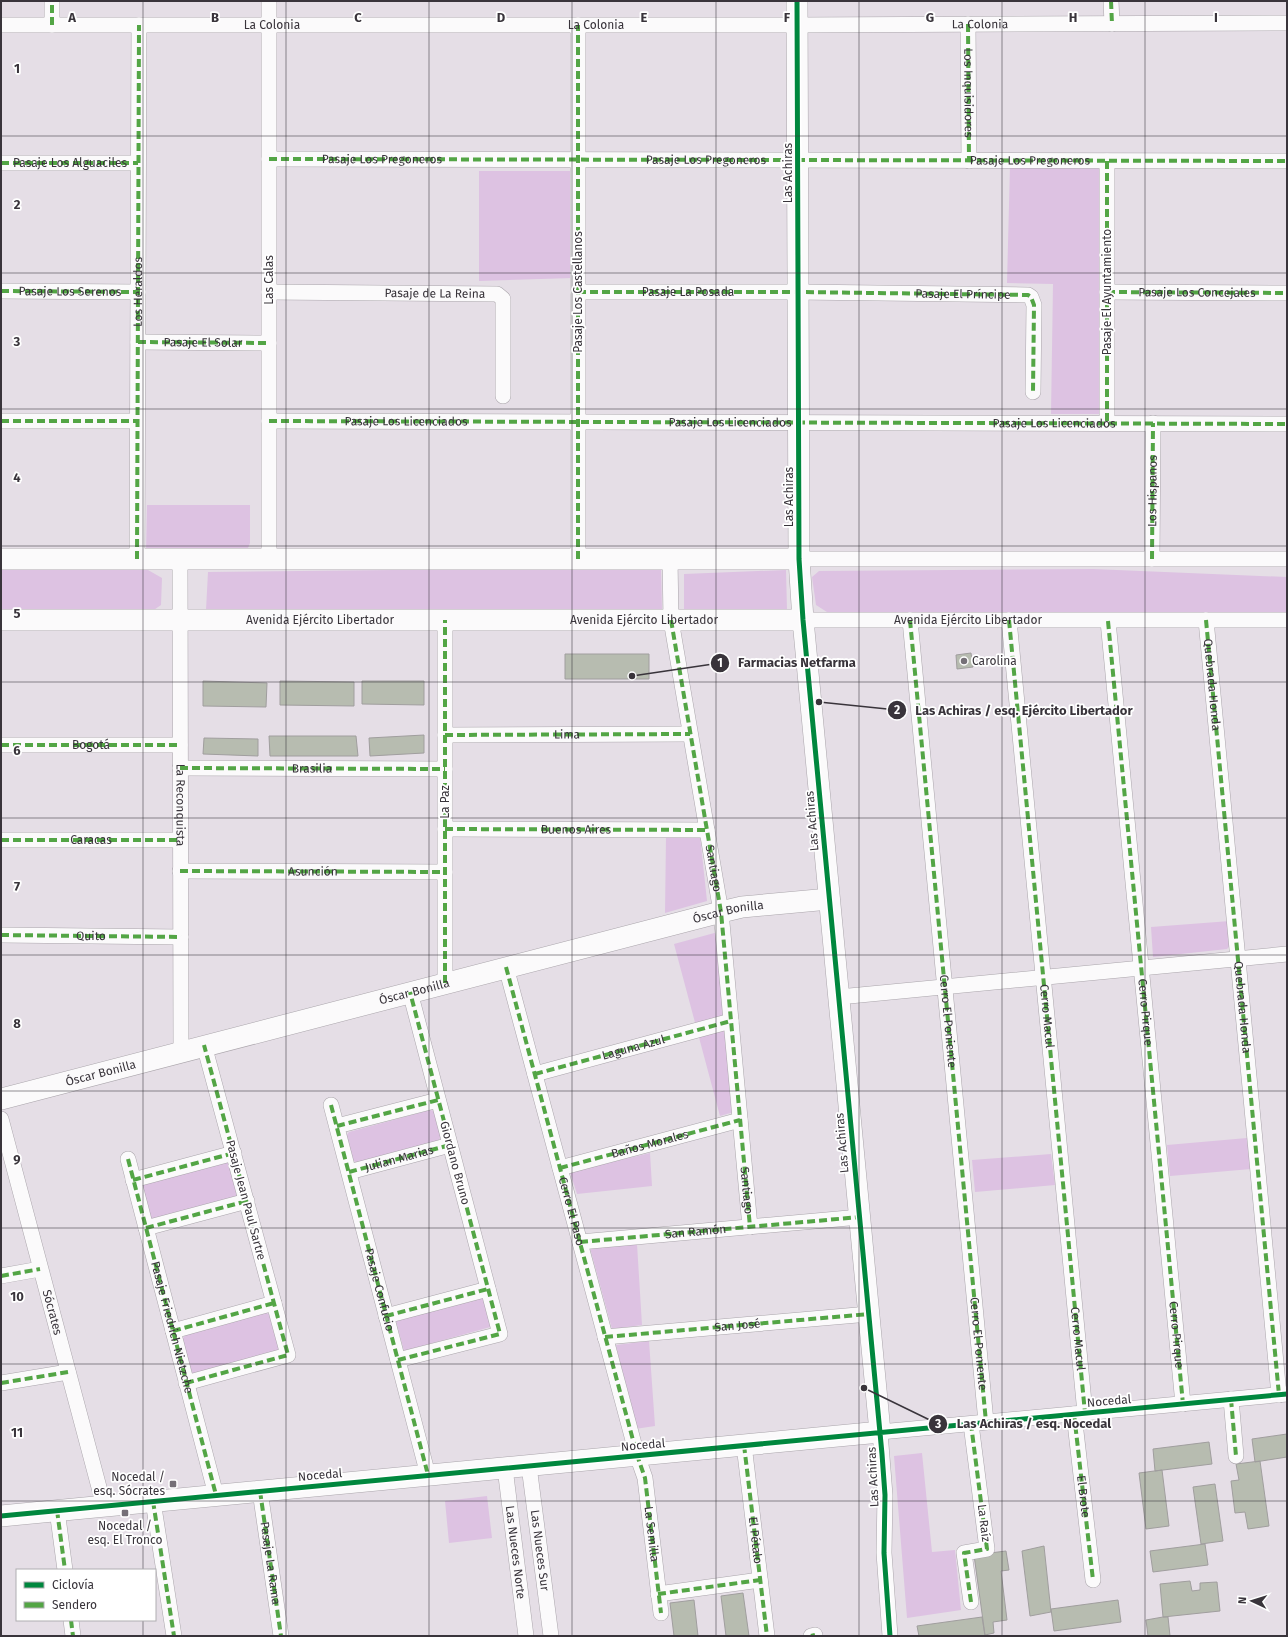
<svg xmlns="http://www.w3.org/2000/svg" width="1288" height="1637" viewBox="0 0 1288 1637" font-family="'Fira Sans',sans-serif">
<rect width="100%" height="100%" fill="#e5dee6"/>
<!-- green -->
<path fill="#ddc2e2" d="M1010 166H1104L1101 414H1051L1053 284 1007 283Z
M479 171H572L573 278 479 281Z
M147 505H250V543L246 553 146 554Z
M661 567 662 612 206 610 208 572Z
M1093 569 1287 577V612H827L816 605 812 577 819 571Z
M1 570H148L162 578 161 605 148 614 1 613Z
M786 570 787 610 684 611V574Z
M700 836 707 901 665 913 666 837Z
M1230 921 1234 941 1227 949 1153 957 1151 927Z
M718 932 734 1112 720 1116 674 944Z
M430 1110 435 1111 442 1135 437 1143 357 1163 352 1160 346 1136 349 1132Z
M1247 1138 1251 1169 1170 1176 1167 1145Z
M650 1153 652 1186 577 1194 570 1172Z
M1051 1154 1055 1185 975 1192 972 1160Z
M229 1158 237 1197 150 1221 139 1183Z
M637 1244 642 1325 612 1329 590 1248Z
M485 1297 494 1326 404 1351 396 1321Z
M265 1312 272 1316 282 1352 191 1377 181 1341 186 1334Z
M649 1341 655 1426 635 1429 616 1345Z
M922 1453 932 1552 955 1550 961 1610 907 1618 894 1456Z
M487 1496 492 1538 449 1543 445 1501Z"/>
<!-- building -->
<path fill="#b7bcb0" stroke="#a09e9e" d="M971 653 973 667 957 669 956 655Z
M565 654H649V679H565Z
M203 681 267 683 266 707 203 706Z
M280 681 354 682V706L280 705Z
M362 681H424V705L362 704Z
M424 735V753L370 756 369 738Z
M269 736H356L358 756H270Z
M204 738 258 739V756L203 754Z
M1287 1434V1457L1255 1462 1252 1439Z
M1209 1442 1212 1464 1155 1471 1153 1449Z
M1260 1461 1269 1526 1248 1529 1245 1512 1235 1513 1231 1481 1239 1480 1236 1464Z
M1162 1470 1169 1526 1146 1529 1139 1473Z
M1215 1484 1223 1541 1201 1544 1193 1487Z
M1205 1544 1208 1565 1153 1572 1150 1551Z
M1044 1546 1051 1612 1030 1616 1022 1551Z
M1006 1551 1009 1570 1001 1571 1007 1620 993 1622 994 1633 985 1635 974 1555Z
M1190 1581 1192 1591 1200 1590V1583L1217 1582 1220 1611 1163 1617 1160 1584Z
M743 1593 749 1636H726L721 1596Z
M694 1600 698 1636H674L670 1603Z
M1118 1600 1121 1622 1054 1631 1051 1609Z
M982 1617 985 1636H919L917 1626Z
M1163 1617H1168L1170 1636H1148L1146 1620Z"/>
<g fill="none" stroke-linecap="round" stroke-linejoin="round">
<!-- street casing -->
<g stroke="#aaa5ab" stroke-width="16">
<g id="street">
<path d="M269 1V559"/>
<path d="M1111 1 1112 24"/>
<path id="s1" d="M968 24 969 161"/>
<path id="s2" d="M1 25H797L1287 23"/>
<path d="M52 25V1"/>
<path id="s3" d="M269 159 1287 161"/>
<path d="M1107 161V423"/>
<path id="s4" d="M1 163H138"/>
<path id="s5" d="M1 291 138 292"/>
<path id="s6" d="M269 292 497 294 503 299V396"/>
<path d="M578 292H798L1028 295 1031 297 1034 305 1033 392"/>
<path d="M1107 292 1287 293"/>
<path d="M138 342 269 343"/>
<path d="M1 421H137"/>
<path id="s7" d="M269 421 1287 424"/>
<path id="s8" d="M137 559 139 25"/>
<path id="s9" d="M180 559 181 1051"/>
<path d="M578 559V25"/>
<path id="s10" d="M670 559 671 620 721 912 750 1227"/>
<path d="M799 559H1287"/>
<path d="M1152 559 1153 423"/>
<path id="s11" d="M803 620H1287"/>
<path id="s12" d="M910 620 986 1422"/>
<path d="M1009 620 1085 1413"/>
<path d="M1206 620 1279 1395"/>
<path id="s13" d="M1108 621 1183 1404"/>
<path d="M445 735 690 734"/>
<path id="s14" d="M1 745H180"/>
<path id="s15" d="M180 768 445 769"/>
<path d="M445 829 707 830"/>
<path d="M1 840H180"/>
<path d="M180 871 445 872"/>
<path d="M1 935 181 937"/>
<path d="M506 967 637 1455 645 1478 661 1613"/>
<path d="M445 983V620"/>
<path d="M839 997 1287 954"/>
<path d="M535 1074 731 1021"/>
<path id="s16" d="M331 1105 428 1475"/>
<path id="s17" d="M1 1119 104 1506"/>
<path d="M337 1126 438 1100"/>
<path d="M128 1159 216 1495"/>
<path id="s18" d="M560 1168 740 1120"/>
<path id="s19" d="M349 1172 450 1145"/>
<path d="M133 1180 234 1153"/>
<path d="M146 1228 247 1201"/>
<path id="s20" d="M580 1242 860 1217"/>
<path d="M1 1276 40 1269"/>
<path d="M386 1316 488 1289"/>
<path d="M173 1331 274 1303"/>
<path id="s21" d="M605 1337 869 1314"/>
<path d="M398 1360 500 1334 410 992"/>
<path d="M1 1383 68 1372"/>
<path d="M186 1383 288 1355 204 1045"/>
<path d="M1231 1399 1236 1456"/>
<path d="M1074 1414 1093 1580"/>
<path d="M744 1445 767 1636"/>
<path id="s22" d="M529 1466 551 1636"/>
<path id="s23" d="M505 1468 526 1636"/>
<path d="M260 1491 281 1636"/>
<path d="M153 1501 174 1636"/>
<path d="M57 1510 65 1570"/>
<path d="M658 1594 760 1580"/>
<path d="M971 1602 964 1553 987 1549 971 1424"/>
<path d="M71 1620 73 1636"/>
<path d="M811 1636 815 1635"/>
<path d="M890 1636 884 1553 885 1495 880 1432 1287 1394"/>
</g>
</g>
<!-- secondary casing -->
<g stroke="#aaa5ab" stroke-width="22">
<g id="secondary">
<path d="M1 559H799"/>
<path id="s24" d="M1 620H803"/>
<path id="s25" d="M1 1099 721 912 742 907 829 899"/>
<path d="M1 1516 880 1432 803 620 799 559 797 1"/>
</g>
</g>
<!-- street -->
<use href="#street" stroke="#fbfafb" stroke-width="15"/>
<!-- secondary -->
<use href="#secondary" stroke="#fbfafb" stroke-width="21"/>
<!-- quiet -->
<g stroke="#53a545" stroke-width="4" stroke-dasharray="8 4" stroke-linecap="butt">
<path d="M1111 1 1112 24"/>
<path d="M968 24 969 161"/>
<path d="M52 25V1"/>
<path d="M269 159 1287 161"/>
<path d="M1107 161V423"/>
<path d="M1 163H138"/>
<path d="M1 291 138 292"/>
<path id="s26" d="M578 292H798L1028 295 1031 297 1034 305 1033 392"/>
<path id="s27" d="M1107 292 1287 293"/>
<path id="s28" d="M138 342 269 343"/>
<path d="M1 421H137"/>
<path d="M269 421 1287 424"/>
<path d="M137 559 139 25"/>
<path d="M578 559V25"/>
<path id="s29" d="M1152 559 1153 423"/>
<path d="M671 620 721 912 750 1227"/>
<path d="M910 620 986 1422"/>
<path id="s30" d="M1009 620 1085 1413"/>
<path id="s31" d="M1206 620 1279 1395"/>
<path d="M1108 621 1183 1404"/>
<path id="s32" d="M445 735 690 734"/>
<path d="M1 745H180"/>
<path d="M180 768 445 769"/>
<path id="s33" d="M445 829 707 830"/>
<path id="s34" d="M1 840H180"/>
<path id="s35" d="M180 871 445 872"/>
<path id="s36" d="M1 935 181 937"/>
<path id="s37" d="M506 967 637 1455 645 1478 661 1613"/>
<path d="M445 983V620"/>
<path id="s38" d="M535 1074 731 1021"/>
<path d="M331 1105 428 1475"/>
<path d="M337 1126 438 1100"/>
<path id="s39" d="M128 1159 216 1495"/>
<path d="M560 1168 740 1120"/>
<path d="M349 1172 450 1145"/>
<path d="M133 1180 234 1153"/>
<path d="M146 1228 247 1201"/>
<path d="M580 1242 860 1217"/>
<path d="M1 1276 40 1269"/>
<path d="M386 1316 488 1289"/>
<path d="M173 1331 274 1303"/>
<path d="M605 1337 869 1314"/>
<path d="M398 1360 500 1334 410 992"/>
<path d="M1 1383 68 1372"/>
<path d="M186 1383 288 1355 204 1045"/>
<path d="M1231 1399 1236 1456"/>
<path id="s40" d="M1074 1414 1093 1580"/>
<path id="s41" d="M744 1445 767 1636"/>
<path id="s42" d="M260 1491 281 1636"/>
<path d="M153 1501 174 1636"/>
<path d="M57 1510 65 1570"/>
<path d="M658 1594 760 1580"/>
<path d="M971 1602 964 1553 987 1549 971 1424"/>
<path d="M71 1620 73 1636"/>
<path d="M811 1636 815 1635"/>
</g>
<!-- cycleway casing -->
<g stroke="#fff" stroke-width="8">
<path id="cycleway" d="M797 1 799 559 803 620 882 1454 885 1495 884 1553 890 1636
M1 1516 1287 1394"/>
</g>
<!-- cycleway -->
<use href="#cycleway" stroke="#00873e" stroke-width="5"/>
</g>
<!-- grid -->
<path fill="none" stroke="#39343b" stroke-width="1" stroke-opacity="0.55" d="M143 1V1570M286 1V1636M429 1V1636M572 1V1636M716 1V1636M859 1V1636M1002 1V1636M1145 1V1636M1 136H1287M1 273H1287M1 409H1287M1 546H1287M1 682H1287M1 818H1287M1 955H1287M1 1091H1287M1 1228H1287M1 1364H1287M1 1501H1287M143 1620V1636"/>
<!-- markers -->
<g fill="#757077" stroke="#fff" stroke-width="1.5">
<circle cx="964" cy="661" r="4"/>
<rect x="169" y="1480" width="8" height="8" rx="2"/>
<rect x="121" y="1509" width="8" height="8" rx="2"/>
</g>
<g text-anchor="middle" dominant-baseline="central" stroke-width="3.5" stroke-linejoin="round" paint-order="stroke">
<!-- street labels -->
<g font-size="12" fill="#39343b" stroke="#fff">
<text stroke="none"><textPath href="#s2" startOffset="979">La Colonia</textPath></text>
<text stroke="none"><textPath href="#s2" startOffset="271">La Colonia</textPath></text>
<text stroke="none"><textPath href="#s2" startOffset="595">La Colonia</textPath></text>
<text stroke="none"><textPath href="#s1" startOffset="69">Los Inquisidores</textPath></text>
<text stroke="none"><textPath href="#s3" startOffset="113">Pasaje Los Pregoneros</textPath></text>
<text stroke="none"><textPath href="#s3" startOffset="437">Pasaje Los Pregoneros</textPath></text>
<text stroke="none"><textPath href="#s3" startOffset="761">Pasaje Los Pregoneros</textPath></text>
<text stroke="none"><textPath href="#s4" startOffset="69">Pasaje Los Alguaciles</textPath></text>
<text transform="translate(788 173) rotate(-90)">Las Achiras</text>
<text transform="translate(269 280) rotate(-90)">Las Calas</text>
<text stroke="none"><textPath href="#s5" startOffset="69">Pasaje Los Serenos</textPath></text>
<text stroke="none"><textPath href="#s8" startOffset="267">Los Heraldos</textPath></text>
<text transform="translate(578 292) rotate(-90)">Pasaje Los Castellanos</text>
<text stroke="none"><textPath href="#s26" startOffset="110">Pasaje La Posada</textPath></text>
<text transform="translate(1107 292) rotate(-90)">Pasaje El Ayuntamiento</text>
<text stroke="none"><textPath href="#s27" startOffset="90">Pasaje Los Concejales</textPath></text>
<text stroke="none"><textPath href="#s6" startOffset="166">Pasaje de La Reina</textPath></text>
<text stroke="none"><textPath href="#s26" startOffset="385">Pasaje El Príncipe</textPath></text>
<text stroke="none"><textPath href="#s28" startOffset="65">Pasaje El Solar</textPath></text>
<text stroke="none"><textPath href="#s7" startOffset="137">Pasaje Los Licenciados</textPath></text>
<text stroke="none"><textPath href="#s7" startOffset="461">Pasaje Los Licenciados</textPath></text>
<text stroke="none"><textPath href="#s7" startOffset="785">Pasaje Los Licenciados</textPath></text>
<text stroke="none"><textPath href="#s29" startOffset="68">Los Hispanos</textPath></text>
<text transform="translate(789 497) rotate(-90)">Las Achiras</text>
<text stroke="none"><textPath href="#s24" startOffset="319">Avenida Ejército Libertador</textPath></text>
<text stroke="none"><textPath href="#s24" startOffset="643">Avenida Ejército Libertador</textPath></text>
<text stroke="none"><textPath href="#s11" startOffset="165">Avenida Ejército Libertador</textPath></text>
<text stroke="none"><textPath href="#s31" startOffset="65">Quebrada Honda</textPath></text>
<text stroke="none"><textPath href="#s32" startOffset="122">Lima</textPath></text>
<text stroke="none"><textPath href="#s14" startOffset="90">Bogotá</textPath></text>
<text stroke="none"><textPath href="#s15" startOffset="132">Brasilia</textPath></text>
<text transform="translate(445 802) rotate(-90)">La Paz</text>
<text stroke="none"><textPath href="#s9" startOffset="246">La Reconquista</textPath></text>
<text transform="translate(812 821) rotate(-95)">Las Achiras</text>
<text stroke="none"><textPath href="#s33" startOffset="131">Buenos Aires</textPath></text>
<text stroke="none"><textPath href="#s34" startOffset="90">Caracas</textPath></text>
<text stroke="none"><textPath href="#s10" startOffset="313">Santiago</textPath></text>
<text stroke="none"><textPath href="#s35" startOffset="133">Asunción</textPath></text>
<text stroke="none"><textPath href="#s25" startOffset="751">Óscar Bonilla</textPath></text>
<text stroke="none"><textPath href="#s36" startOffset="90">Quito</textPath></text>
<text stroke="none"><textPath href="#s25" startOffset="427">Óscar Bonilla</textPath></text>
<text stroke="none"><textPath href="#s31" startOffset="389">Quebrada Honda</textPath></text>
<text stroke="none"><textPath href="#s13" startOffset="393">Cerro Pirque</textPath></text>
<text stroke="none"><textPath href="#s30" startOffset="398">Cerro Macul</textPath></text>
<text stroke="none"><textPath href="#s12" startOffset="403">Cerro El Poniente</textPath></text>
<text stroke="none"><textPath href="#s38" startOffset="102">Laguna Azul</textPath></text>
<text stroke="none"><textPath href="#s25" startOffset="103">Óscar Bonilla</textPath></text>
<text transform="translate(842 1143) rotate(-95)">Las Achiras</text>
<text stroke="none"><textPath href="#s18" startOffset="93">Baños Morales</textPath></text>
<text stroke="none"><textPath href="#s19" startOffset="52">Julian Marias</textPath></text>
<text transform="translate(455 1163) rotate(75)">Giordano Bruno</text>
<text stroke="none"><textPath href="#s10" startOffset="637">Santiago</textPath></text>
<text transform="translate(246 1200) rotate(75)">Pasaje Jean Paul Sartre</text>
<text stroke="none"><textPath href="#s37" startOffset="253">Cerro El Paso</textPath></text>
<text stroke="none"><textPath href="#s20" startOffset="116">San Ramón</textPath></text>
<text stroke="none"><textPath href="#s16" startOffset="191">Pasaje Confucio</textPath></text>
<text stroke="none"><textPath href="#s17" startOffset="200">Sócrates</textPath></text>
<text stroke="none"><textPath href="#s21" startOffset="133">San José</textPath></text>
<text stroke="none"><textPath href="#s39" startOffset="174">Pasaje Friedrich Nietzche</textPath></text>
<text stroke="none"><textPath href="#s13" startOffset="717">Cerro Pirque</textPath></text>
<text stroke="none"><textPath href="#s30" startOffset="722">Cerro Macul</textPath></text>
<text stroke="none"><textPath href="#s12" startOffset="727">Cerro El Poniente</textPath></text>
<text transform="translate(1109 1401) rotate(-5)">Nocedal</text>
<text transform="translate(643 1445) rotate(-5)">Nocedal</text>
<text transform="translate(320 1475) rotate(-5)">Nocedal</text>
<text transform="translate(873 1477) rotate(-93)">Las Achiras</text>
<text stroke="none"><textPath href="#s40" startOffset="83">El Brote</textPath></text>
<text transform="translate(984 1523) rotate(83)">La Raíz</text>
<text stroke="none"><textPath href="#s37" startOffset="586">La Semilla</textPath></text>
<text stroke="none"><textPath href="#s41" startOffset="96">El Pétalo</textPath></text>
<text stroke="none"><textPath href="#s22" startOffset="85">Las Nueces Sur</textPath></text>
<text stroke="none"><textPath href="#s23" startOffset="85">Las Nueces Norte</textPath></text>
<text stroke="none"><textPath href="#s42" startOffset="73">Pasaje La Rama</textPath></text>
</g>
<!-- poi labels -->
<g font-size="12" fill="#39343b" stroke="#fff" text-anchor="start">
<text x="972" y="661">Carolina</text>
<text x="165" y="1477" text-anchor="end">Nocedal /<tspan x="165" dy="14">esq. Sócrates</tspan></text>
<text x="125" y="1526" text-anchor="middle">Nocedal /<tspan x="125" dy="14">esq. El Tronco</tspan></text>
</g>
</g>
<g font-size="13" text-anchor="middle" font-weight="bold" fill="#39343b" stroke="#fff" stroke-width="3.5" stroke-linejoin="round" paint-order="stroke">
<text x="72" y="22">A</text>
<text x="215" y="22">B</text>
<text x="358" y="22">C</text>
<text x="501" y="22">D</text>
<text x="644" y="22">E</text>
<text x="787" y="22">F</text>
<text x="930" y="22">G</text>
<text x="1073" y="22">H</text>
<text x="1216" y="22">I</text>
<text x="17" y="73">1</text>
<text x="17" y="209">2</text>
<text x="17" y="346">3</text>
<text x="17" y="482">4</text>
<text x="17" y="618">5</text>
<text x="17" y="755">6</text>
<text x="17" y="891">7</text>
<text x="17" y="1028">8</text>
<text x="17" y="1164">9</text>
<text x="17" y="1301">10</text>
<text x="17" y="1437">11</text>
</g>
<!-- callouts -->
<path fill="none" stroke="#39343b" stroke-width="1.5" d="M632 676L720 663M819 702L897 710M864 1388L938 1424"/>
<g fill="#39343b" stroke="#fff" stroke-width="1.5">
<circle cx="632" cy="676" r="4"/>
<circle cx="819" cy="702" r="4"/>
<circle cx="864" cy="1388" r="4"/>
<circle cx="720" cy="663" r="10"/>
<circle cx="897" cy="710" r="10"/>
<circle cx="938" cy="1424" r="10"/>
</g>
<g font-size="12" text-anchor="middle" font-weight="bold" fill="#fff">
<text x="720" y="667">1</text>
<text x="897" y="714">2</text>
<text x="938" y="1428">3</text>
</g>
<g font-size="13" text-anchor="middle" font-weight="bold" fill="#39343b" stroke="#fff" stroke-width="3.5" stroke-linejoin="round" paint-order="stroke">
<text x="797" y="667">Farmacias Netfarma</text>
<text x="1024" y="715">Las Achiras / esq. Ejército Libertador</text>
<text x="1034" y="1428">Las Achiras / esq. Nocedal</text>
</g>
<!-- border -->
<rect width="1288" height="1637" fill="none" stroke="#39343b" stroke-width="4"/>
<!-- legend -->
<rect x="16" y="1569" width="140" height="52" fill="#ffffff" stroke="#b0aeb1"/>
<rect x="24" y="1582" width="20" height="6" fill="#00873e" stroke="#b0aeb1"/>
<text x="52" y="1589" font-size="12" fill="#39343b">Ciclovía</text>
<rect x="24" y="1602" width="20" height="6" fill="#53a545" stroke="#b0aeb1"/>
<text x="52" y="1609" font-size="12" fill="#39343b">Sendero</text>
<!-- north arrow -->
<g transform="translate(1252 1601) rotate(274)" stroke="#ffffff" stroke-width="3" paint-order="stroke">
<path d="M0-3L7 15L0 10L-7 15Z" fill="#39343b"/>
<text y="-6" font-size="11" font-weight="bold" text-anchor="middle" fill="#39343b">N</text>
</g>
</svg>
